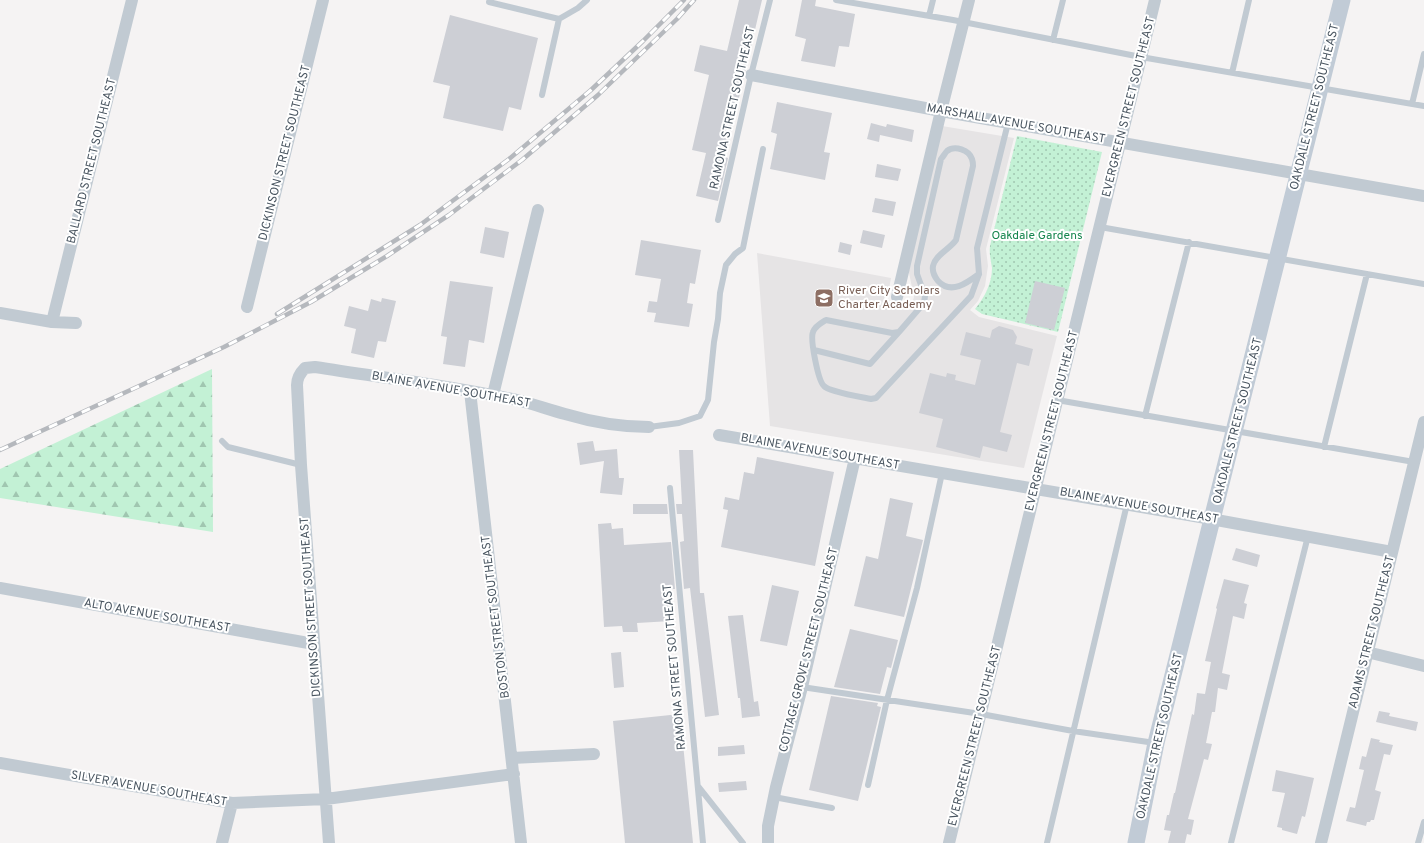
<svg xmlns="http://www.w3.org/2000/svg" width="1424" height="843" viewBox="0 0 1424 843" font-family="Overpass,sans-serif">
<defs>
<pattern id="forest-firs" width="22" height="20" patternUnits="userSpaceOnUse"><rect width="22" height="20" fill="#c3f1d5"/><path d="M5 1l3.5 6h-7zM16 11l3.5 6h-7z" fill="#a0c6b0"/></pattern>
<pattern id="park-dots" width="8" height="8" patternUnits="userSpaceOnUse"><rect width="8" height="8" fill="#c3f1d5"/><path d="M2 2h.1M6 6h.1" fill="none" stroke="#a0c6b0" stroke-width="1.8" stroke-linecap="round"/></pattern>
</defs>
<rect width="100%" height="100%" fill="#f5f3f3"/>
<!-- education -->
<path fill="#e6e4e5" d="M942 126 1014 138 986 249 988 266 985 286 978 301 970 310 979 317 1057 336 1024 468 770 426 757 253 891 278 886 305 908 308 912 303 914 297 908 268Z"/>
<!-- forest -->
<path fill="url(#forest-firs)" d="M212 369 213 532 0 498V469Z"/>
<!-- park -->
<path fill="url(#park-dots)" d="M1017 136 1102 152 1058 332 982 314 975 309C984 298 992 284 992 268 991 261 989 254 990 246Z"/>
<!-- building -->
<path fill="#cdcfd5" d="M739 0H762L725 157 728 158 718 201 696 196 706 153 692 150 709 75 694 71 700 45 727 51Z
M802 0H816L815 6 855 14 849 47 839 46 835 67 801 61 806 39 795 36Z
M450 15 538 38 521 110 509 107 503 131 443 118 450 86 433 82Z
M777 102 832 113 824 152 830 153 825 180 770 169 777 134 771 132Z
M871 123 886 127 887 124 914 130 912 142 880 135 879 142 867 139Z
M877 164 901 169 898 181 875 177Z
M875 198 896 202 893 216 872 212Z
M485 227 509 232 504 258 480 253Z
M863 230 885 235 882 248 860 243Z
M641 240 701 250 695 284 690 283 687 303 693 304 689 327 654 322 656 313 647 312 649 301 657 302 661 279 635 275Z
M840 242 852 245 850 255 838 252Z
M450 281 493 287 484 343 469 340 465 367 443 364 447 337 441 336Z
M1035 281 1065 288 1054 330 1025 323Z
M382 298 396 301 386 342 378 341 374 358 351 353 356 329 344 326 349 306 368 311 371 299 381 302Z
M999 326 1013 330 1017 337 1015 344 1033 349 1029 366 1017 363 1000 432 1012 435 1007 452 983 446 980 458 936 447 943 419 919 413 930 373 946 377 947 373 956 375 955 380 975 385 981 360 960 355 966 332 990 338 992 330Z
M593 441 595 451 617 449 619 478H624L622 495 600 493 604 461 580 465 577 443Z
M679 450H693L700 593H704L719 715 705 717 690 588 684 589 680 542 684 541 682 514H677L676 504H682Z
M757 457 834 472 815 566 721 547 728 510 723 509 725 497 739 500 744 472 754 474Z
M890 498 913 503 906 536 923 540 904 617 854 606 866 556 878 559Z
M633 504H667L668 514H633Z
M611 523 612 529 623 528 624 545 671 542 675 589H669L671 621 637 623 638 632H623L622 626 604 627 598 524Z
M1236 548 1260 555 1257 567 1232 560Z
M1224 579 1249 585 1244 603 1247 604 1244 619 1233 616 1222 673 1230 675 1227 690 1218 688 1215 712H1212L1206 743 1212 744 1208 760 1204 759 1188 819 1194 820 1191 835 1187 834 1185 843H1168L1171 831 1164 830 1167 815H1169L1174 793H1175L1192 714 1194 715 1197 693 1205 694 1211 662 1205 661 1217 609 1216 608Z
M772 585 799 591 787 646 760 641Z
M743 615 754 702 758 701 760 716 742 718 740 698H738L728 616Z
M850 629 898 640 891 668 887 667 880 694 834 687Z
M621 652 624 687 614 688 611 653Z
M831 696 878 703 877 706 881 707 858 801 809 790Z
M1379 711 1390 713 1389 716 1418 722 1416 731 1376 722Z
M680 714 693 843H625L613 721Z
M1371 738 1380 740 1379 742 1393 745 1390 755 1384 754 1375 790 1381 792 1374 820H1371L1370 822H1367L1366 826 1346 821 1350 807 1355 808 1364 770 1359 769 1362 756 1366 757Z
M744 745 745 754 718 756V747Z
M1276 770 1314 778 1305 817 1302 816 1297 834 1282 830V828L1277 827 1285 793 1272 791Z
M746 781 747 790 719 792 718 783Z"/>
<g fill="none" stroke-linecap="round" stroke-linejoin="round">
<!-- lane -->
<path stroke="#c1cad2" stroke-width="6" d="M836 0 953 20 1141 57 1424 106
M489 2 559 19
M929 16 933 0
M1053 40 1063 0
M1232 73 1249 0
M542 95 559 19 578 8 587 0
M1412 104 1424 54
M718 220 751 75 770 0
M1100 227 1424 284
M979 274C967 283 951 295 938 281 934 276 932 272 933 266 935 255 950 249 956 240L973 166C973 164 973 162 972 159 969 150 955 145 947 151 945 153 943 157 941 159L917 266V274L925 296 924 303 899 332 892 333 826 320C821 323 815 326 813 332 810 339 818 381 824 386 829 392 862 397 871 399L876 398 971 296 979 274 977 248 1008 123
M814 350 870 364 899 332
M1057 400 1414 462
M1145 416 1189 242
M649 427 679 423 700 416 708 400 714 342 718 319 720 293 726 265 735 254 743 248 763 149
M222 441 228 447 301 465
M1324 447 1367 274
M670 488 703 843
M802 687 981 714 1073 731 1155 743
M868 785 887 700 917 588 942 473
M698 786 743 843
M774 797 832 808
M1047 843 1127 504
M1231 843 1308 536
M1418 843 1424 822"/>
<!-- street -->
<path stroke="#c1cad2" stroke-width="12" d="M751 75 941 111 1424 196
M897 297 941 111 969 0
M247 307 323 0
M0 313 52 322 76 323
M52 322 132 0
M470 391 521 843
M493 395 538 210
M719 435 1200 517 1392 552
M0 588 314 644
M1367 652 1424 666
M512 758 594 754
M0 763 232 803 326 799 514 774
M222 843 232 803
M329 843 301 465 297 385C297 378 300 373 305 368L315 367C384 378 454 386 521 401 536 405 550 410 565 414 592 422 621 427 649 427
M768 843V826L776 787 802 687 855 458
M949 843 1155 0
M1321 843 1424 422"/>
<!-- secondary -->
<path stroke="#c1cbd6" stroke-width="17" d="M1136 843 1156 743 1342 0"/>
<!-- rail casing -->
<g stroke="#b5b8bd" stroke-width="4.5">
<path id="rail" d="M277 314 420 225 509 159 591 90 643 41 684 0
M0 450 224 347 311 302 387 256 449 215 522 160 598 95 677 19 694 0"/>
</g>
<!-- rail -->
<use href="#rail" stroke="#fff" stroke-width="3" stroke-dasharray="9" stroke-linecap="butt"/>
</g>
<!-- icons -->
<defs>
<g id="school-square" transform="scale(1)"><rect x="-9" y="-9" width="18" height="18" rx="4" fill="#8d6e63" stroke="#fff"/><path d="M0-5L7-2L0 1L-7-2ZM-4 1L0 2.5L4 1V4Q0 6-4 4Z" fill="#fff"/></g>
</defs>
<g fill-rule="evenodd">
<use href="#school-square" x="824" y="298"/>
</g>
<g text-anchor="middle" dominant-baseline="central" stroke-width="4" stroke-linejoin="round" paint-order="stroke">
<!-- street labels -->
<g font-size="12" fill="#4a5661" stroke="#fff">
<text transform="translate(1129 107) rotate(-76)">EVERGREEN STREET SOUTHEAST</text>
<text transform="translate(1315 107) rotate(-76)">OAKDALE STREET SOUTHEAST</text>
<text transform="translate(733 108) rotate(-77)">RAMONA STREET SOUTHEAST</text>
<text transform="translate(1016 124) rotate(10)">MARSHALL AVENUE SOUTHEAST</text>
<text transform="translate(285 153) rotate(-76)">DICKINSON STREET SOUTHEAST</text>
<text transform="translate(92 161) rotate(-76)">BALLARD STREET SOUTHEAST</text>
<text transform="translate(451 390) rotate(10)">BLAINE AVENUE SOUTHEAST</text>
<text transform="translate(1052 421) rotate(-76)">EVERGREEN STREET SOUTHEAST</text>
<text transform="translate(1238 421) rotate(-76)">OAKDALE STREET SOUTHEAST</text>
<text transform="translate(820 452) rotate(10)">BLAINE AVENUE SOUTHEAST</text>
<text transform="translate(1139 506) rotate(10)">BLAINE AVENUE SOUTHEAST</text>
<text transform="translate(311 607) rotate(-94)">DICKINSON STREET SOUTHEAST</text>
<text transform="translate(157 616) rotate(10)">ALTO AVENUE SOUTHEAST</text>
<text transform="translate(496 617) rotate(-97)">BOSTON STREET SOUTHEAST</text>
<text transform="translate(1372 632) rotate(-76)">ADAMS STREET SOUTHEAST</text>
<text transform="translate(809 650) rotate(-76)">COTTAGE GROVE STREET SOUTHEAST</text>
<text transform="translate(675 667) rotate(-95)">RAMONA STREET SOUTHEAST</text>
<text transform="translate(975 736) rotate(-76)">EVERGREEN STREET SOUTHEAST</text>
<text transform="translate(1160 736) rotate(-77)">OAKDALE STREET SOUTHEAST</text>
<text transform="translate(149 789) rotate(10)">SILVER AVENUE SOUTHEAST</text>
</g>
<!-- park labels -->
<g font-size="12" fill="#17864f" stroke="#fff">
<text x="1037" y="236">Oakdale Gardens</text>
</g>
<!-- education labels -->
<g font-size="12" fill="#785e54" stroke="#fff" text-anchor="start">
<text x="838" y="291">River City Scholars<tspan x="838" dy="14">Charter Academy</tspan></text>
</g>
</g>
</svg>
